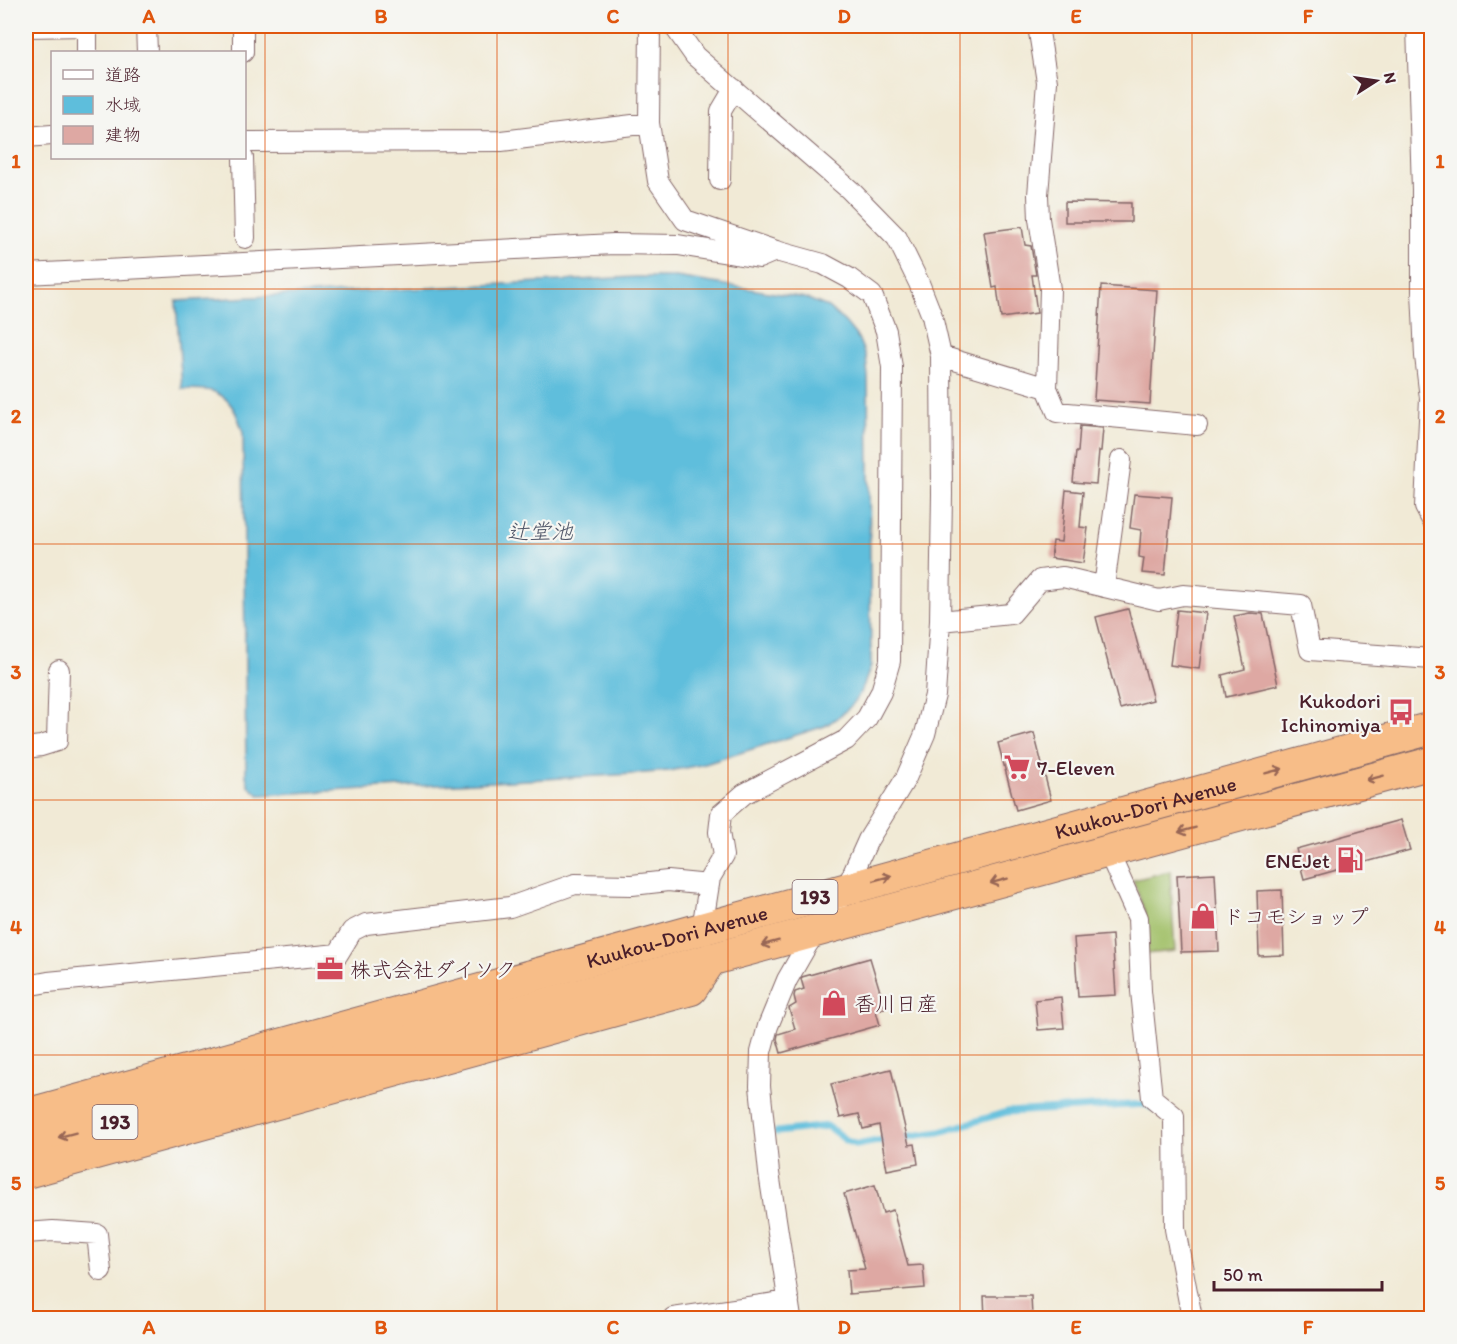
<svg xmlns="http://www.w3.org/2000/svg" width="1457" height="1344" viewBox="0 0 1457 1344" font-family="Itim,'Klee One',sans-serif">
<rect width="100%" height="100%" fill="#f6f6f2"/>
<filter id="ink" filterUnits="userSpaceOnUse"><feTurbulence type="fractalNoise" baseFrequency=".0167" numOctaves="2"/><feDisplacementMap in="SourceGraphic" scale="12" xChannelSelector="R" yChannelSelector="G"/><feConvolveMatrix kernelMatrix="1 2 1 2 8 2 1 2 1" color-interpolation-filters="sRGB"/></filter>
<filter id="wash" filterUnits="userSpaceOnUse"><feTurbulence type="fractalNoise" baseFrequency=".008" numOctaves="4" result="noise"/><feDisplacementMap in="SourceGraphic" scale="24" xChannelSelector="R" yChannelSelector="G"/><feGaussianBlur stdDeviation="1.35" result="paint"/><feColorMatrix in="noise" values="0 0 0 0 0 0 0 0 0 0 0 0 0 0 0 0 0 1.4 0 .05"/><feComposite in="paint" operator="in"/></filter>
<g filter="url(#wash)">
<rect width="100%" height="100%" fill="#f1ead6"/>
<!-- green -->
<path fill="#a1c068" stroke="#76704a" stroke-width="1.5" d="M1170 871 1175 951 1146 954 1145 912 1133 880Z"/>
<!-- water -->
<path fill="#5ebedc" stroke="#546e84" stroke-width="1.5" d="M636 277H676L805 298 828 307 845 322 858 338 866 357 868 377 871 665C860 699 855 707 825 726L705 764 669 771 634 774 259 795 249 786 246 776 243 433C238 415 231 397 212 391 203 389 191 389 182 389L176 301Z"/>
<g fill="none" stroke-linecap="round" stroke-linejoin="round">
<!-- stream -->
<path stroke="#5ebedc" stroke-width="7" d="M777 1132 827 1126 847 1141 857 1145 888 1139
M899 1138 940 1132 1007 1112 1146 1104 1153 1108"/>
</g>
<g id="blocks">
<!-- building -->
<path fill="#dea8a3" d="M1065 202 1131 203V222H1065Z
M1022 227 1025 245 1031 246 1036 275H1032L1037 313 1001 318 997 287 993 288 984 232Z
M1101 286 1157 290 1150 404 1094 400Z
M1080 426 1103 428 1101 451H1099L1096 484 1073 482 1076 452H1078Z
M1066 490 1083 492 1080 527 1088 528 1083 563 1051 558 1053 541 1061 542Z
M1134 494 1172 497 1165 575 1142 573 1144 558 1139 557 1141 530 1130 528Z
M1128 609 1153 700 1120 709 1096 617Z
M1177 610 1206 613 1199 669 1170 665Z
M1250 613 1263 614 1278 685 1226 697 1222 675 1245 669 1234 616Z
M1034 733 1051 800 1016 810 998 743Z
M1401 820 1410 850 1304 879 1296 849Z
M1215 873 1219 951 1181 952 1177 875Z
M1282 890 1284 955 1259 956 1257 891Z
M1112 935 1116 995 1078 997 1074 938Z
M870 958 885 1008 876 1011 880 1025 781 1053 777 1039 778 1034 795 1029 789 1008 796 1004 794 996 795 992 804 989 801 979 802 977Z
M1061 997 1064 1028 1038 1030 1035 1000Z
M891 1069 909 1145 915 1144 918 1164 887 1170 879 1125 863 1129 859 1114 840 1118 831 1084Z
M875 1185 883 1213 893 1210 908 1266 923 1265 925 1288 849 1294 847 1270 865 1269 844 1194Z
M984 1296H1031L1032 1317 985 1318Z"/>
</g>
</g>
<g filter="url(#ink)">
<use href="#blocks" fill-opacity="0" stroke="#846667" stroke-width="1.5"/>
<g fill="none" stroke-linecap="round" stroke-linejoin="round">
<!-- minor casing -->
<g stroke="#846667" stroke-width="22">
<path id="minor" d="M146 26 147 52
M650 26 649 123 658 181 685 220 776 251 823 264 849 278 872 295 886 331 892 367 890 661 881 692 867 718 846 740 744 794 721 814 719 832 723 856 710 878 702 929
M674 26 695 56 850 190 897 238 919 283 932 316 941 356 942 494 940 621 935 695 925 734 906 778 868 840 846 889 807 945 787 980 768 1026 761 1052 760 1086 769 1173 791 1318
M1038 26 1047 82 1038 195 1039 219 1050 289 1047 388 1057 412 1197 425
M1417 26 1422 190V291L1425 356 1430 398 1425 507 1432 520
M26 27 87 26V52
M243 52V26
M26 137 52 135
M244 142 501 141 649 123
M243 158 245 238
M720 180 721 111 734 89
M26 274 614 244 678 245 759 258 773 252
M941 356 1047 388
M1104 587 1121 460
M940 621 1011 614 1040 580 1063 577 1159 600 1183 595 1301 605 1310 650 1432 659
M26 748 41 746 57 741 59 670
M1108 851 1138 918 1141 991 1152 1098 1174 1116 1175 1229 1192 1318
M26 986 48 982 338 954 352 931 366 924 510 907 575 884 632 885 668 881 709 885
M26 1233 53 1231 97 1234 101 1271
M673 1318 789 1301"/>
</g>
<!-- trunk casing -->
<g stroke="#846667" stroke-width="34">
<g id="trunk">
<path id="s1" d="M26 1115 1432 728"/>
<path d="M26 1146 1432 763"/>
<path d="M26 1172 691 989 711 959"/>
</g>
</g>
<!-- minor -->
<use href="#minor" stroke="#fff" stroke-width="20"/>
<!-- trunk -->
<use href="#trunk" stroke="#f7bd88" stroke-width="32"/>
</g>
<!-- one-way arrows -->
<defs><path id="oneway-shaft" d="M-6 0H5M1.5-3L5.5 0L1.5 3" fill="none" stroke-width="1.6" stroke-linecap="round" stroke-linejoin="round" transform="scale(1.5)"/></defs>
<g stroke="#986655">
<use href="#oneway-shaft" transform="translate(1274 771) rotate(-15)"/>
<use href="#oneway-shaft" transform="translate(1375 778) rotate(165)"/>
<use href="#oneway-shaft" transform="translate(1187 830) rotate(165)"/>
<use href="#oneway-shaft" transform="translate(883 878) rotate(-15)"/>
<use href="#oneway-shaft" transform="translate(999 881) rotate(165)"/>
<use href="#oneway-shaft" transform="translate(770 943) rotate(165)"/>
<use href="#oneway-shaft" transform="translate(67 1135) rotate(165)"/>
</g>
</g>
<!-- grid -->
<path fill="none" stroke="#e0560e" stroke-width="1.5" stroke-opacity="0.55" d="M265 26V1318M497 26V1318M728 26V1318M960 26V1318M1192 26V1318M26 289H1432M26 544H1432M26 800H1432M26 1055H1432"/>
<!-- icons -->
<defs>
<g id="bus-bare" transform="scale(2.07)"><path d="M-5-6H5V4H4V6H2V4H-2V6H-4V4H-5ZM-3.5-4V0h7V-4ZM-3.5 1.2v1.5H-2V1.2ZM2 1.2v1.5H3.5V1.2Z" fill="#d1495b" stroke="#f6f6f2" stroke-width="2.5" paint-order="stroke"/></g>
<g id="supermarket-bare" transform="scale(2.07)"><path d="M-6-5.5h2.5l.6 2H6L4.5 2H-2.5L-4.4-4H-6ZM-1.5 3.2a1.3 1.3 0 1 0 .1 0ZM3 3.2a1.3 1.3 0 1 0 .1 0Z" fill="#d1495b" stroke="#f6f6f2" stroke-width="2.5" paint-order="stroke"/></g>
<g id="fuel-bare" transform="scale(2.07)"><path d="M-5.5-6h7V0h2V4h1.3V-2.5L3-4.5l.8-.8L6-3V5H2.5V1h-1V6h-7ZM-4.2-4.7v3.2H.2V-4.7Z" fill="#d1495b" stroke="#f6f6f2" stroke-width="2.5" paint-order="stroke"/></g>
<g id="shop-bare" transform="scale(2.07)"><path d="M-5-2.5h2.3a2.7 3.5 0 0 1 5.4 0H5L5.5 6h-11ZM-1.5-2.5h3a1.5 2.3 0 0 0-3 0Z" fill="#d1495b" stroke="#f6f6f2" stroke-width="2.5" paint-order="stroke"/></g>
<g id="office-bare" transform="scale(2.07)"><path d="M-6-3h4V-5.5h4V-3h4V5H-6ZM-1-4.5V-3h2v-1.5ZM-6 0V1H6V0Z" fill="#d1495b" stroke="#f6f6f2" stroke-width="2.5" paint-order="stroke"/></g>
</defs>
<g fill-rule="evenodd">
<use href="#bus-bare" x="1401" y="712"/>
<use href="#supermarket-bare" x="1017" y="767"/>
<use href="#fuel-bare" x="1350" y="860"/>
<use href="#shop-bare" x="1203" y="916"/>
<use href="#office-bare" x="330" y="969"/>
<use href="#shop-bare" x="834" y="1003"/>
</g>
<g text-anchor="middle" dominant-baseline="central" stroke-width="4.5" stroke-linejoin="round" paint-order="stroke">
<!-- shield labels -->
<g fill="#f6f6f2" stroke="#7e6067" stroke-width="1.5">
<rect x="792.5" y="880" width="45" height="34" rx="4.5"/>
<rect x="92.5" y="1105" width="45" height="34" rx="4.5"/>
</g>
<g font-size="20" font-weight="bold" fill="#4a1f2b">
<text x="815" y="897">193</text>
<text x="115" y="1122">193</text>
</g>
<!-- poi labels -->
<g font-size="21" fill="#4a1f2b" stroke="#f6f6f2" text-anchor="start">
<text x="1381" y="700" text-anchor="end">Kukodori<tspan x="1381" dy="24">Ichinomiya</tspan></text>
<text x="1037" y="767">7-Eleven</text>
<text x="1330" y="860" text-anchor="end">ENEJet</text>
<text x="1223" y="916">ドコモショップ</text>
<text x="350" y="969">株式会社ダイソク</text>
<text x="854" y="1003">香川日産</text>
</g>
<!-- street labels -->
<g font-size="21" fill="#4a1f2b" stroke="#f6f6f2">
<text stroke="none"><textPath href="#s1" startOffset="1161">Kuukou-Dori Avenue</textPath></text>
<text stroke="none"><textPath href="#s1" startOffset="675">Kuukou-Dori Avenue</textPath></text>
</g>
<!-- water labels -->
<g font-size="22" font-style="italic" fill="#515769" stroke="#f6f6f2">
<text x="540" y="531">辻堂池</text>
</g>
</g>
<!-- margin -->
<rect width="1457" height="1344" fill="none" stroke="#f6f6f2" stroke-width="66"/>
<!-- legend -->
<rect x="51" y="51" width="195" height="108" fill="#f6f6f2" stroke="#b1a0a2" stroke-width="1.5"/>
<rect x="63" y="70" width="30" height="9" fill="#ffffff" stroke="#b1a0a2" stroke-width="1.5"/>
<text x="105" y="81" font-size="18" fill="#4a1f2b">道路</text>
<rect x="63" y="96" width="30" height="18" fill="#5ebedc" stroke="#b1a0a2" stroke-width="1.5"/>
<text x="105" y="111" font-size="18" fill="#4a1f2b">水域</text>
<rect x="63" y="126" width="30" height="18" fill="#dea8a3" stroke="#b1a0a2" stroke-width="1.5"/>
<text x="105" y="141" font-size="18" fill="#4a1f2b">建物</text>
<!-- north arrow -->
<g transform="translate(1376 81) rotate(78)" stroke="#f6f6f2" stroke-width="4.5" paint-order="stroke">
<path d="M0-4.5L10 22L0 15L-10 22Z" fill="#4a1f2b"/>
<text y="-9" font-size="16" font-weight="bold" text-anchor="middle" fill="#4a1f2b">N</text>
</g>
<!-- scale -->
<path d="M1214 1281v9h168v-9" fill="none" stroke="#4a1f2b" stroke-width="3"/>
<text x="1223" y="1281" font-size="18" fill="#4a1f2b" stroke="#f6f6f2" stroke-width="4.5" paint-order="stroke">50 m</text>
<rect x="33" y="33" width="1391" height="1278" fill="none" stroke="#e0560e" stroke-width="2"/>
<g font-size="20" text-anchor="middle" font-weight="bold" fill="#e0560e">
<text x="149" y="23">A</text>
<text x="381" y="23">B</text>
<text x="613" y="23">C</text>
<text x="844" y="23">D</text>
<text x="1076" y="23">E</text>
<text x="1308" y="23">F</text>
<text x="16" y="168">1</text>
<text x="1440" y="168">1</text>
<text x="16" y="423">2</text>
<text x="1440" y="423">2</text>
<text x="16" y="679">3</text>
<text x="1440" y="679">3</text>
<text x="16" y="934">4</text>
<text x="1440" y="934">4</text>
<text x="16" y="1190">5</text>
<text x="1440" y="1190">5</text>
<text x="149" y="1334">A</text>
<text x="381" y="1334">B</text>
<text x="613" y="1334">C</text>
<text x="844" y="1334">D</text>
<text x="1076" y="1334">E</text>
<text x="1308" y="1334">F</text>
</g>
</svg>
